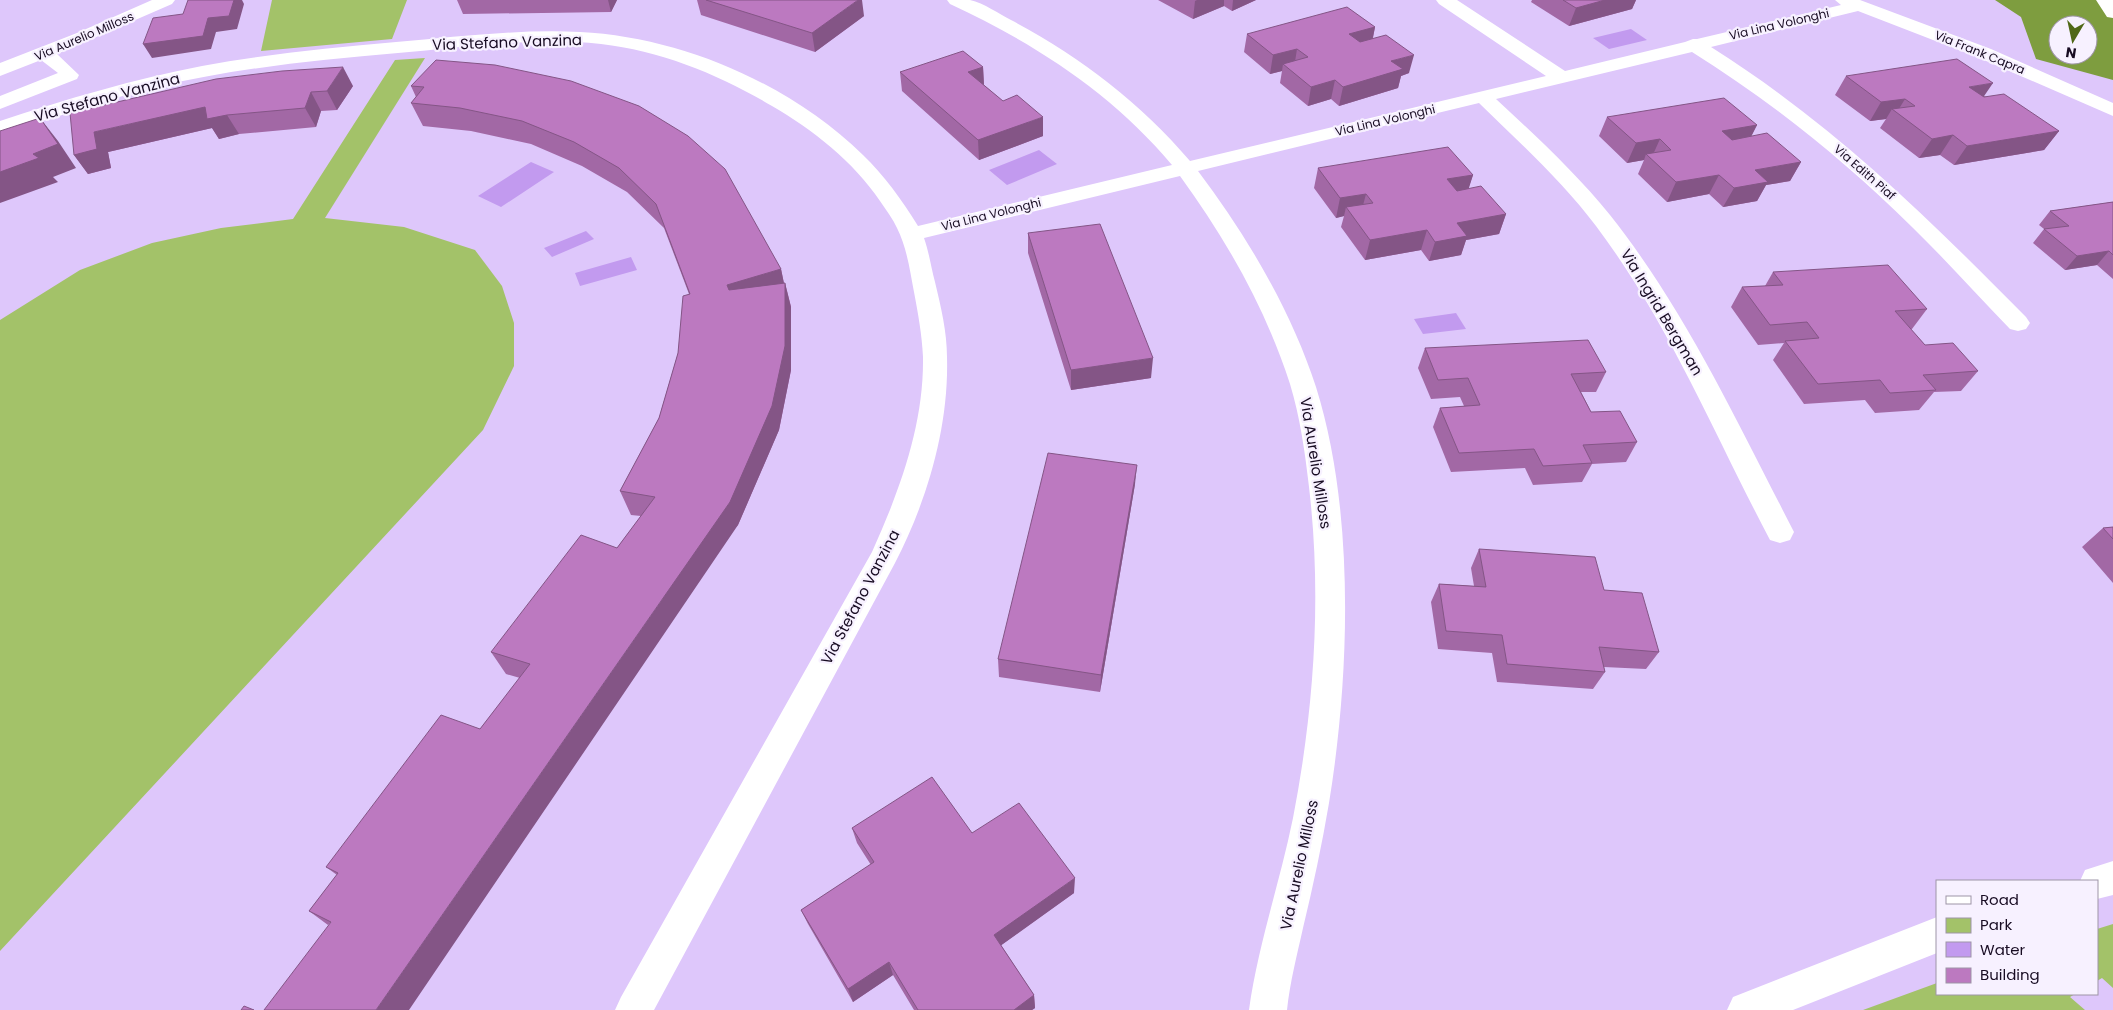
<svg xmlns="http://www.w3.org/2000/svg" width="2113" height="1010" viewBox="0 0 2113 1010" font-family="Poppins,sans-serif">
<rect width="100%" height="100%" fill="#dec7fb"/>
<!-- green -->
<path fill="#a3c269" d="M272 0H407L392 39 261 51Z
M425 58 325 218 404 227 475 250 502 286 514 323V366L483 430 0 951V320L80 270 152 243 221 228 293 219 395 60Z
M2113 924V988L2102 978 2097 981V929Z
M1937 983V994H2075L2070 997 2085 1010H1863Z"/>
<!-- forest -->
<path fill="#7e9d3f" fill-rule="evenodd" d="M1995 0H2113V80L2036 59 2021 17ZM2058 25H2088V55H2058Z"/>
<!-- water -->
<path fill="#c29aef" d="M1631 29 1647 40 1609 49 1593 38Z
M1039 150 1057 164 1007 185 989 170Z
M531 162 554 172 501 207 478 196Z
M586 231 594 239 552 257 544 248Z
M631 257 637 270 580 286 575 273Z
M1456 313 1466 329 1423 334 1414 319Z"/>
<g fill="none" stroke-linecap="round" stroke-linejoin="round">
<!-- minor -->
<path fill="#fff" fill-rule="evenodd" d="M152 0H175L172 4 57 54 79 75 77 79 0 109V96L58 73 41 60 0 76V63L77 33Z
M947 0C954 0 963 0 970 0 984 3 999 14 1011 20 1079 56 1140 102 1190 161L1546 76 1439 4 1436 0H1457L1565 71 1685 42 1693 39H1697L1841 5 1835 0H1860L1991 49 2113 103V116L1977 57 1858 11 1711 47C1833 124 1926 216 2026 317L2030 323 2026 329 2018 331 2010 329C1977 295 1946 260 1912 227 1845 161 1772 102 1692 52L1496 99C1536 136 1576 173 1610 215 1686 311 1738 424 1794 532L1790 540 1780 543 1770 540C1714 434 1669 323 1596 226 1562 181 1519 142 1479 103L1198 171C1247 236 1291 310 1316 387 1355 511 1350 675 1329 803 1322 845 1313 886 1303 928 1297 955 1290 982 1287 1010H1249C1258 945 1280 882 1293 818 1314 710 1322 597 1309 487 1305 452 1300 417 1290 384 1266 309 1226 239 1180 176L924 238C929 252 931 267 935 282 941 307 947 332 947 357 949 428 927 501 895 563L654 1010H615L621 997 872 552C900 490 924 425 923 357 922 335 918 313 914 292 910 271 907 248 897 228 893 219 886 210 880 201 853 161 813 130 772 106 720 75 662 51 601 44 533 37 465 47 398 53 317 60 236 68 157 87 104 99 53 120 0 133V121C67 99 134 79 202 66 266 54 331 48 396 42 457 37 518 29 580 32 682 37 790 84 863 155 884 175 902 200 918 226L1172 165C1112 93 1034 43 950 4Z
M2096 0H2113V18L2107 17Z
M2113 861V895L2097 899V881H2080L2085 870Z
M1937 917V953L1793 1010H1727L1733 997Z"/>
</g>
<!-- wall -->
<path fill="#a268a5" d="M457 0H617L611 12 463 14Z
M697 0H706L864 16 815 52 701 15Z
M1158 0H1256L1232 11 1224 6 1193 19Z
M1532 0H1636L1632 9 1569 26 1531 2Z
M1375 27 1373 38 1409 73 1401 76 1398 88 1339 106 1331 99 1308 106 1280 83 1282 71 1270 74 1244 52 1247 34Z
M495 65 781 269 784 283H785L791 307V370L779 430 738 525 328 925 309 911 337 875 326 867 480 729 520 678 506 674 491 652 617 548 641 516 631 515 620 491 659 418 678 353 689 294 664 228 627 192 582 166 531 144 471 131 423 126 411 103 416 97 411 86Z
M983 67 984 85 1043 136 979 160 902 91 900 72Z
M1846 76 1984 96 2059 131 2044 150 1954 165 1940 155 1919 158 1880 128 1886 119 1870 121 1835 95Z
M216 79 353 86 337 110 321 111 316 127 239 134 219 139 212 128 108 152 111 168 88 174 74 155Z
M1607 117 1757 125 1751 136 1801 162 1790 181 1766 185 1757 201 1723 207 1709 194 1667 202 1638 174 1644 160 1627 163 1599 136Z
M1318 168 1473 175 1468 189 1506 214 1499 234 1466 240 1461 255 1429 261 1421 250 1365 260 1341 227 1344 216 1336 218 1314 188Z
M2113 202V279L2097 265 2065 270 2033 243 2044 229 2039 225 2050 211Z
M1028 233 1151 378 1071 390 1028 253Z
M1773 272 1927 309 1912 329H1910L1925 345 1978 371 1961 391 1934 392 1919 410 1875 413 1865 400 1804 404 1773 360 1784 343 1758 345 1731 307 1742 287 1765 286Z
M1425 348 1606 372 1596 392H1581L1591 412 1637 442 1626 462 1592 464 1582 482 1533 485 1525 468 1451 472 1433 427 1440 408 1464 406 1460 397 1431 399 1418 368Z
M1135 484 1100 692 999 677 998 659Z
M2113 527V583L2082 547 2103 528Z
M1479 549 1604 590 1659 652 1646 669 1604 667 1605 672 1593 689 1497 682 1492 653 1438 649 1431 602 1439 584 1474 586 1471 568Z
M852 828 972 833 1074 893 1001 945 1034 995 1035 1008 1032 1010H914L893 975 853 1002 808 924 801 910 871 865 857 843Z"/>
<!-- shaded-wall -->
<path fill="#845586" d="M234 0H242L244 4 237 29 216 32 211 49 152 58 143 44 208 18Z
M608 0H617L611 12Z
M858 0H862L864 16 815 52 812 33Z
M1197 0H1224V6L1193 19 1195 1Z
M1233 0H1256L1232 11Z
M1605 0H1636L1632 9 1569 26 1576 8Z
M1375 27 1371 46 1345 53 1349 34Z
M1297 49 1294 68 1283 64 1282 71 1270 74 1273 55Z
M1414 55 1409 73 1401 76 1398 88 1339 106 1343 87 1391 61Z
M343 67 353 86 337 110 327 91Z
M983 67 984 86 968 72Z
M1335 80 1331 99 1308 106 1311 87Z
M1993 83 1980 102 1969 87Z
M311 92 321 111 316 127 305 108Z
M1905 99 1897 112 1892 109 1886 119 1870 121 1881 102Z
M205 107 227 115 239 134 219 139 212 128 108 152 111 168 88 174 74 155 94 132Z
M1043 117V136L979 160 978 140Z
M40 118 58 141 76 168 53 177 58 182 0 203V172L33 154Z
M1757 125 1747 145 1713 150 1722 131Z
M2059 131 2044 150 1954 165 1967 146Z
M1953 135 1940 155 1919 158 1932 139Z
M1660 139 1651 159 1646 154 1644 160 1627 163 1636 143Z
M1801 162 1790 181 1766 185 1757 201 1723 207 1734 188 1755 170Z
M1473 175 1467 194 1441 199 1447 179Z
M1719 175 1709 194 1667 202 1676 182Z
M1366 194 1361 213 1346 207 1344 216 1336 218 1340 198Z
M1506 214 1499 234 1466 240 1461 255 1429 261 1435 242 1457 223Z
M1427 230 1421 250 1365 260 1370 240Z
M2109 251 2097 265 2065 270 2077 256Z
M781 269 785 289V283L791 307V370L779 430 738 525 409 1010H376L730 502 734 309 727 285Z
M1153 358 1151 378 1071 390V370Z
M1137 465 1135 484 1100 692 1101 675Z
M1075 878 1074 893 996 949 994 935Z
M889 962 893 975 853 1002 848 989Z
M1034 995 1035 1008 1032 1010H1014Z"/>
<!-- building -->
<path fill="#bc79c0" stroke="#845586" d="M188 0H234L229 16 208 18 203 36 143 44 153 18 183 14Z
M706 0H858L812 33Z
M1563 0H1605L1576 8Z
M1347 7 1375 27 1349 34 1360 42 1386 35 1414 55 1391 61 1403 69 1343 87 1335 80 1311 87 1283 64 1308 57 1297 49 1273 55 1247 34Z
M963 51 983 67 968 72 1003 101 1017 95 1043 117 978 140 900 72Z
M1957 59 1993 83 1969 87 1984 97 2004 94 2059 131 1967 146 1953 135 1932 139 1892 109 1915 106 1905 99 1881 102 1846 76Z
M436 60 495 65 571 81 639 106 688 136 725 169 781 269 727 285 729 290 785 283V346L772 406 730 502 376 1010H264L331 922 309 911 338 873 326 867 441 715 480 729 530 664 491 652 581 535 617 548 655 497 620 491 659 418 678 353 683 296 690 294 656 204 619 168 574 142 522 121 460 108 411 103 424 87 411 86Z
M343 67 327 91 311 92 305 108 227 115 207 119 205 107 94 132 97 149 74 155 70 113 216 79 282 71Z
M1724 98 1757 125 1722 131 1732 140 1767 133 1801 162 1755 170 1768 182 1734 188 1719 175 1676 182 1646 154 1671 150 1660 139 1636 143 1607 117Z
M40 118 58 144 33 154 39 158 0 172V131Z
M1448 147 1473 175 1447 179 1457 191 1481 186 1506 214 1457 223 1467 236 1435 242 1427 230 1370 240 1346 207 1373 203 1366 194 1340 198 1318 168Z
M2113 202V255L2109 251 2077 256 2044 229 2069 226 2050 211Z
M1100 224 1153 358 1071 370 1028 233Z
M1888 265 1927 309 1895 311 1925 345 1953 343 1978 371 1923 375 1936 390 1890 393 1880 380 1818 384 1785 341 1819 338 1807 322 1770 325 1742 287 1783 285 1773 272Z
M1588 340 1606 372 1571 374 1591 412 1620 411 1637 442 1583 445 1592 463 1543 466 1534 449 1459 453 1440 408 1480 405 1468 378 1438 380 1425 348Z
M1048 453 1137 465 1101 675 998 659Z
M2113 527V539L2103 528Z
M1479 549 1595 557 1604 590 1642 593 1659 652 1599 647 1605 672 1507 664 1502 635 1446 631 1439 584 1486 587Z
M932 777 972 833 1019 803 1075 878 994 935 1034 995 1014 1010H918L889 962 848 989 801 910 874 862 852 828Z
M244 1006 254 1010H241Z"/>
<g text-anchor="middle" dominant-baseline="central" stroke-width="4.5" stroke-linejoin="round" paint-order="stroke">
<!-- far-street labels -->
<g font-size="12" fill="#180c23" stroke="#f7f1ff">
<text transform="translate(1779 24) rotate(-13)">Via Lina Volonghi</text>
<text transform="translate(84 36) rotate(-23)">Via Aurelio Milloss</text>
<text transform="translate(1980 52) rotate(22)">Via Frank Capra</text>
<text transform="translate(1385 120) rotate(-13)">Via Lina Volonghi</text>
<text transform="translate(1865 172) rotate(41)">Via Edith Piaf</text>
<text transform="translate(991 214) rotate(-14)">Via Lina Volonghi</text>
</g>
<!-- street labels -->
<g font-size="15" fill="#180c23" stroke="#f7f1ff">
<text transform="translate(507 42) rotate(-2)">Via Stefano Vanzina</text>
<text transform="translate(107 97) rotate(-15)">Via Stefano Vanzina</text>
<text transform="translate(1662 312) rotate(59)">Via Ingrid Bergman</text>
<text transform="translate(1316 463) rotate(81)">Via Aurelio Milloss</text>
<text transform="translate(860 597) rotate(-62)">Via Stefano Vanzina</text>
<text transform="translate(1299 865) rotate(-78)">Via Aurelio Milloss</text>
</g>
</g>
<!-- legend -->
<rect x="1936" y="880" width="162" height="115" fill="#f7f1ff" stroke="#9e95a7"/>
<rect x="1946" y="896" width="25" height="8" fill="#ffffff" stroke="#9e95a7"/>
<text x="1980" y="905" font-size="15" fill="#180c23">Road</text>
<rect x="1946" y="918" width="25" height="15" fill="#a3c269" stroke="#9e95a7"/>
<text x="1980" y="930" font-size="15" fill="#180c23">Park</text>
<rect x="1946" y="942" width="25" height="15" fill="#c29aef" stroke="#9e95a7"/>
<text x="1980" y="955" font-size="15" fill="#180c23">Water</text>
<rect x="1946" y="968" width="25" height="15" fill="#bc79c0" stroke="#9e95a7"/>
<text x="1980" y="980" font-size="15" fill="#180c23">Building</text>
<!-- north arrow -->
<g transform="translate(2073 40) rotate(189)"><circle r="24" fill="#f7f1ff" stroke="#9e95a7"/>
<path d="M0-4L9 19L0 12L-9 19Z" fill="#506818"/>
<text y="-8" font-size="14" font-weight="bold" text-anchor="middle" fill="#180c23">N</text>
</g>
</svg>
